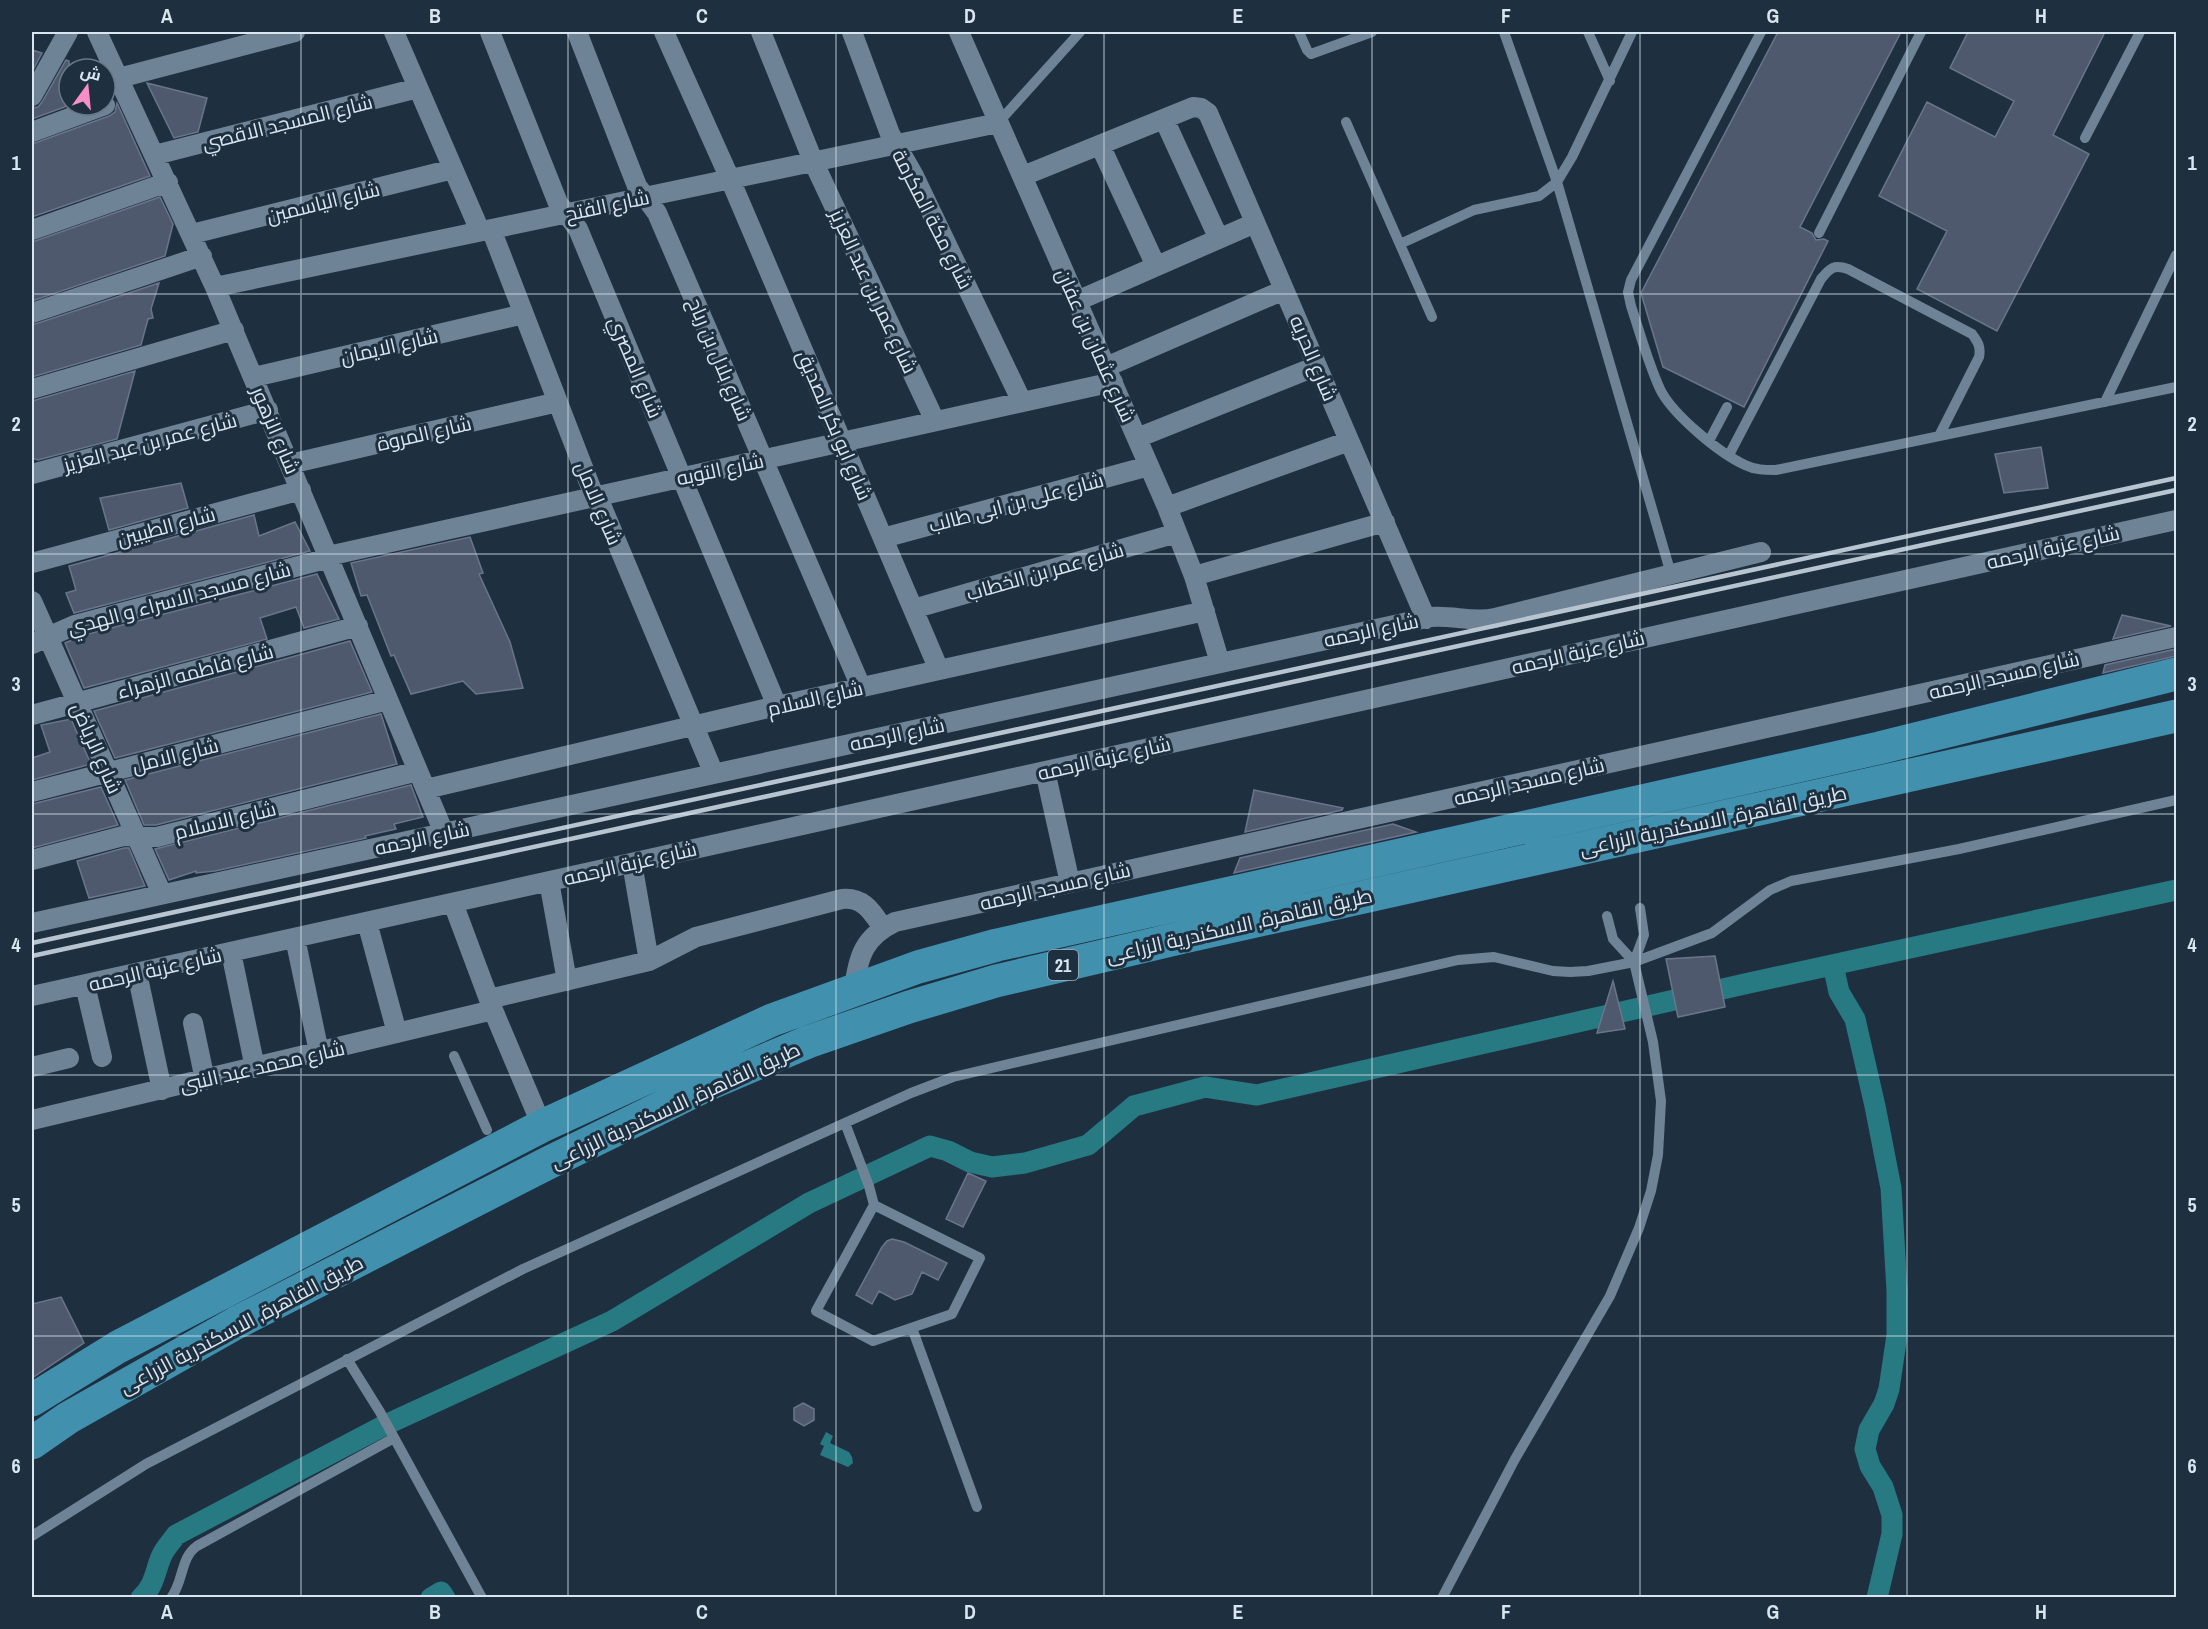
<svg xmlns="http://www.w3.org/2000/svg" width="2208" height="1629" viewBox="0 0 2208 1629" font-family="'Archivo Narrow',Cairo,sans-serif">
<rect width="100%" height="100%" fill="#1e3040"/>
<!-- water -->
<path fill="#277982" d="M826 1432 833 1436 830 1443 849 1452 852 1457 853 1463 848 1467 820 1455 824 1446 820 1444Z"/>
<g fill="none" stroke-linecap="round" stroke-linejoin="round">
<!-- canal -->
<path stroke="#277982" stroke-width="21" d="M1833 965 1839 992 1855 1019 1875 1106 1891 1188 1897 1291V1335L1889 1389 1884 1404 1869 1430 1865 1449 1870 1466 1883 1487 1892 1515V1534L1877 1598
M141 1598C155 1586 155 1570 162 1555 165 1548 172 1541 176 1535L383 1426 612 1321 809 1203 930 1146 948 1151 970 1162 992 1167 1025 1163 1088 1145 1134 1106 1205 1087 1257 1095 1749 983 2176 890
M431 1598 441 1592 445 1598"/>
</g>
<!-- building -->
<path fill="#4f596e" stroke="#6a758b" stroke-width="1.5" d="M1778 32H1901L1800 227 1812 233 1816 240 1824 239 1828 241 1744 407 1663 367 1641 293Z
M1968 32H2105L2053 135 2089 154 1997 331 1917 289 1947 231 1879 196 1927 102 1995 137 2014 101 1950 68Z
M32 50 42 53 32 72Z
M66 60 69 61 70 105 32 119V108L38 107 42 102Z
M147 83 207 98 198 132 174 138Z
M117 103 150 176 32 217V144L109 116 115 112Z
M160 197 173 224 165 256 32 301V242Z
M159 283 151 309 153 318 148 319 141 345 32 377V325Z
M135 371 117 439 38 460 32 458V401Z
M2041 447 2048 488 2004 493 1995 454Z
M181 483 188 508 109 530 100 498Z
M254 515 259 536 295 522 310 551 74 613 66 593 76 590 69 566Z
M470 537 483 573 479 574 510 642 523 688 476 694 463 681 411 694 394 655 391 656 367 595 361 596 351 563Z
M317 574 339 619 304 628 296 607 260 618 267 639 84 688 65 643 84 635Z
M2122 615 2171 626 2113 639Z
M350 641 372 692 115 758 94 711Z
M2176 649V656L2103 673 2105 665Z
M381 714 397 764 156 825H144L125 780Z
M71 719 91 764 32 780V758L50 752 41 725Z
M411 785 423 817 394 824 396 829 365 836 366 838 215 871 196 873V871L169 880 155 849Z
M101 787 118 825 32 848V804Z
M1254 790 1343 808 1342 810 1245 832Z
M1393 824 1416 832 1234 873 1240 858Z
M124 848H129L145 886 89 898 77 861Z
M1715 956 1725 1007 1678 1017 1666 959Z
M1613 981 1625 1029 1597 1033Z
M968 1173 986 1181 963 1227 946 1219Z
M892 1239 904 1242 947 1263 938 1280 922 1272 912 1294 895 1300 879 1291 872 1304 856 1295 882 1247 887 1241Z
M61 1297 84 1343 32 1378V1304Z
M803 1403 814 1409V1420L804 1426 794 1420V1408Z"/>
<g fill="none" stroke-linecap="round" stroke-linejoin="round">
<!-- service -->
<path stroke="#6e8395" stroke-width="10" d="M1299 32 1307 50 1311 54 1372 32
M1504 32 1557 182 1671 574
M1588 32 1610 81
M1761 32 1631 280 1628 292 1631 306C1640 333 1648 363 1660 389 1672 414 1719 453 1745 465 1755 470 1765 470 1776 470L2176 387
M1346 122 1432 317
M998 123 1080 32
M2085 138 2140 32
M1819 233 1921 32
M1400 244 1474 210 1539 196 1557 182 1572 157 1632 32
M2105 402 2176 255
M1709 441 1727 407
M1729 455 1821 279C1830 268 1834 264 1848 269L1972 334C1978 342 1981 347 1979 357L1939 436
M1634 962 1644 935 1640 908
M454 1056 487 1130
M845 1123 869 1186 874 1205 980 1258 952 1314 873 1341 816 1311 874 1205
M912 1328 977 1507
M347 1359 380 1412 482 1598
M32 1536 146 1464 523 1269 911 1093 953 1077 1458 960 1494 957 1553 971 1570 972 1588 971 1634 962 1712 933 1770 890 1791 881 1959 849 2176 800
M171 1598C184 1581 180 1558 197 1546L394 1438
M1442 1598 1515 1459 1610 1296 1639 1228 1651 1191 1658 1155 1661 1101 1653 1042 1634 962 1613 939 1607 916"/>
<!-- minor -->
<path stroke="#6e8395" stroke-width="20" d="M97 32 215 287 444 833
M394 32 480 231
M490 32 558 203 578 229 777 706
M577 32 637 186 657 213 861 687
M664 32 730 179 939 670
M761 32 813 161 935 421
M852 32 890 134 914 176 1022 402
M959 32 1167 507 1194 576 1220 663
M119 78 295 32
M32 96 68 32
M1164 119 1219 239
M32 132 105 105
M1100 145 1156 266
M155 155 418 88
M1023 176 1193 107 1201 108 1208 113 1426 619
M491 229 591 488 602 507 714 774
M32 230 168 182
M192 234 453 169
M215 287 998 123
M1077 301 1255 223
M32 313 202 256
M1106 367 1284 290
M254 377 524 314
M32 389 234 330
M1137 438 1317 366
M290 464 558 402
M32 474 268 410
M1167 507 1349 441
M883 538 1149 466
M328 556 1113 382
M32 563 301 490
M1194 576 1385 522
M32 601 162 894
M913 609 1177 533
M32 644 75 625 329 558
M32 715 358 626
M1045 771 1070 883
M426 789 777 706 1205 611
M32 792 388 700
M32 860 123 836 157 837 418 771
M632 863 649 961
M549 881 567 981
M453 903 493 1010 542 1126
M367 922 397 1033
M32 923 1431 617C1453 615 1473 623 1495 618L1761 552
M295 938 319 1052
M231 952 255 1068
M137 973 162 1090
M85 985 102 1057
M854 989C858 956 864 937 895 922L2176 637
M32 996 2176 520
M489 999 649 961 696 937 842 899C864 897 872 912 883 928
M193 1023 205 1080
M32 1067 69 1058
M32 1120 493 1010"/>
<!-- trunk -->
<path stroke="#4090ae" stroke-width="33" d="M32 1400 118 1347 542 1126 772 1020 918 967 997 945 1879 748 2176 674
M32 1443 68 1418 236 1323 548 1163 711 1083 808 1042 909 1007 996 981 1184 937 2176 716"/>
<!-- rail -->
<path stroke="#b8c5d0" stroke-width="4.5" d="M32 943 2176 478
M32 956 2176 490"/>
</g>
<!-- grid -->
<path fill="none" stroke="#d9e5ef" stroke-width="1.5" stroke-opacity="0.55" d="M301 32V1598M568 32V1598M836 32V1598M1104 32V1598M1372 32V1598M1640 32V1598M1907 32V1598M32 294H2176M32 554H2176M32 814H2176M32 1075H2176M32 1336H2176"/>
<g text-anchor="middle" dominant-baseline="central" stroke-width="6" stroke-linejoin="round" paint-order="stroke">
<!-- shield labels -->
<rect fill="#1e3040" stroke="#a1afba" stroke-width="1.5" x="1048" y="950" width="30" height="30" rx="4.5"/>
<g font-size="18" font-weight="bold" fill="#d9e5ef">
<text x="1063" y="965">21</text>
</g>
<!-- street labels -->
<g font-size="20" fill="#d9e5ef" stroke="#1e3040">
<text transform="translate(287 122) rotate(-14)">شارع المسجد الاقصي</text>
<text transform="translate(323 202) rotate(-14)">شارع الياسمين</text>
<text transform="translate(607 205) rotate(-12)">شارع الفتح</text>
<text transform="translate(933 219) rotate(63)">شارع مكة المكرمة</text>
<text transform="translate(874 291) rotate(65)">شارع عمر بن عبد العزيز</text>
<text transform="translate(1096 345) rotate(66)">شارع عثمان بن عفان</text>
<text transform="translate(389 346) rotate(-13)">شارع الايمان</text>
<text transform="translate(1314 358) rotate(67)">شارع الحريه</text>
<text transform="translate(720 359) rotate(67)">شارع بلال بن رباح</text>
<text transform="translate(636 367) rotate(67)">شارع المصري</text>
<text transform="translate(835 425) rotate(67)">شارع ابو بكر الصديق</text>
<text transform="translate(276 430) rotate(67)">شارع الزهور</text>
<text transform="translate(424 433) rotate(-13)">شارع المروة</text>
<text transform="translate(150 442) rotate(-15)">شارع عمر بن عبد العزيز</text>
<text transform="translate(720 469) rotate(-12)">شارع التوبه</text>
<text transform="translate(1016 502) rotate(-15)">شارع على بن ابى طالب</text>
<text transform="translate(599 503) rotate(67)">شارع الامل</text>
<text transform="translate(166 526) rotate(-15)">شارع الطيبين</text>
<text transform="translate(2053 547) rotate(-13)">شارع عزبة الرحمه</text>
<text transform="translate(1045 571) rotate(-16)">شارع عمر بن الخطاب</text>
<text transform="translate(179 598) rotate(-15)">شارع مسجد الاسراء و الهدي</text>
<text transform="translate(1371 630) rotate(-12)">شارع الرحمه</text>
<text transform="translate(1578 652) rotate(-13)">شارع عزبة الرحمه</text>
<text transform="translate(195 671) rotate(-15)">شارع فاطمه الزهراء</text>
<text transform="translate(2004 675) rotate(-13)">شارع مسجد الرحمه</text>
<text transform="translate(815 698) rotate(-13)">شارع السلام</text>
<text transform="translate(897 734) rotate(-12)">شارع الرحمه</text>
<text transform="translate(97 748) rotate(66)">شارع الرياض</text>
<text transform="translate(175 755) rotate(-14)">شارع الامل</text>
<text transform="translate(1104 758) rotate(-13)">شارع عزبة الرحمه</text>
<text transform="translate(1529 781) rotate(-13)">شارع مسجد الرحمه</text>
<text transform="translate(225 820) rotate(-14)">شارع الاسلام</text>
<text transform="translate(1713 820) rotate(-12)">طريق القاهرة, الاسكندرية الزراعى</text>
<text transform="translate(422 838) rotate(-12)">شارع الرحمه</text>
<text transform="translate(630 863) rotate(-13)">شارع عزبة الرحمه</text>
<text transform="translate(1055 886) rotate(-13)">شارع مسجد الرحمه</text>
<text transform="translate(1239 925) rotate(-13)">طريق القاهرة, الاسكندرية الزراعى</text>
<text transform="translate(155 969) rotate(-13)">شارع عزبة الرحمه</text>
<text transform="translate(262 1066) rotate(-13)">شارع محمد عبد النبى</text>
<text transform="translate(675 1105) rotate(-25)">طريق القاهرة, الاسكندرية الزراعى</text>
<text transform="translate(241 1324) rotate(-28)">طريق القاهرة, الاسكندرية الزراعى</text>
</g>
</g>
<!-- border -->
<rect width="2208" height="1629" fill="none" stroke="#1e3040" stroke-width="66"/>
<!-- north arrow -->
<g transform="translate(87 87) rotate(15)"><circle r="28" fill="#1e3040" stroke="#697886" stroke-width="1.5"/>
<path d="M0-4.5L10 22L0 15L-10 22Z" fill="#f98fca"/>
<text y="-9" font-size="16" font-weight="bold" text-anchor="middle" fill="#d9e5ef">ش</text>
</g>
<rect x="33" y="33" width="2142" height="1563" fill="none" stroke="#d9e5ef" stroke-width="2"/>
<g font-size="20" text-anchor="middle" font-weight="bold" fill="#d9e5ef">
<text x="167" y="23">A</text>
<text x="435" y="23">B</text>
<text x="702" y="23">C</text>
<text x="970" y="23">D</text>
<text x="1238" y="23">E</text>
<text x="1506" y="23">F</text>
<text x="1773" y="23">G</text>
<text x="2041" y="23">H</text>
<text x="16" y="170">1</text>
<text x="2192" y="170">1</text>
<text x="16" y="431">2</text>
<text x="2192" y="431">2</text>
<text x="16" y="691">3</text>
<text x="2192" y="691">3</text>
<text x="16" y="952">4</text>
<text x="2192" y="952">4</text>
<text x="16" y="1212">5</text>
<text x="2192" y="1212">5</text>
<text x="16" y="1473">6</text>
<text x="2192" y="1473">6</text>
<text x="167" y="1619">A</text>
<text x="435" y="1619">B</text>
<text x="702" y="1619">C</text>
<text x="970" y="1619">D</text>
<text x="1238" y="1619">E</text>
<text x="1506" y="1619">F</text>
<text x="1773" y="1619">G</text>
<text x="2041" y="1619">H</text>
</g>
</svg>
